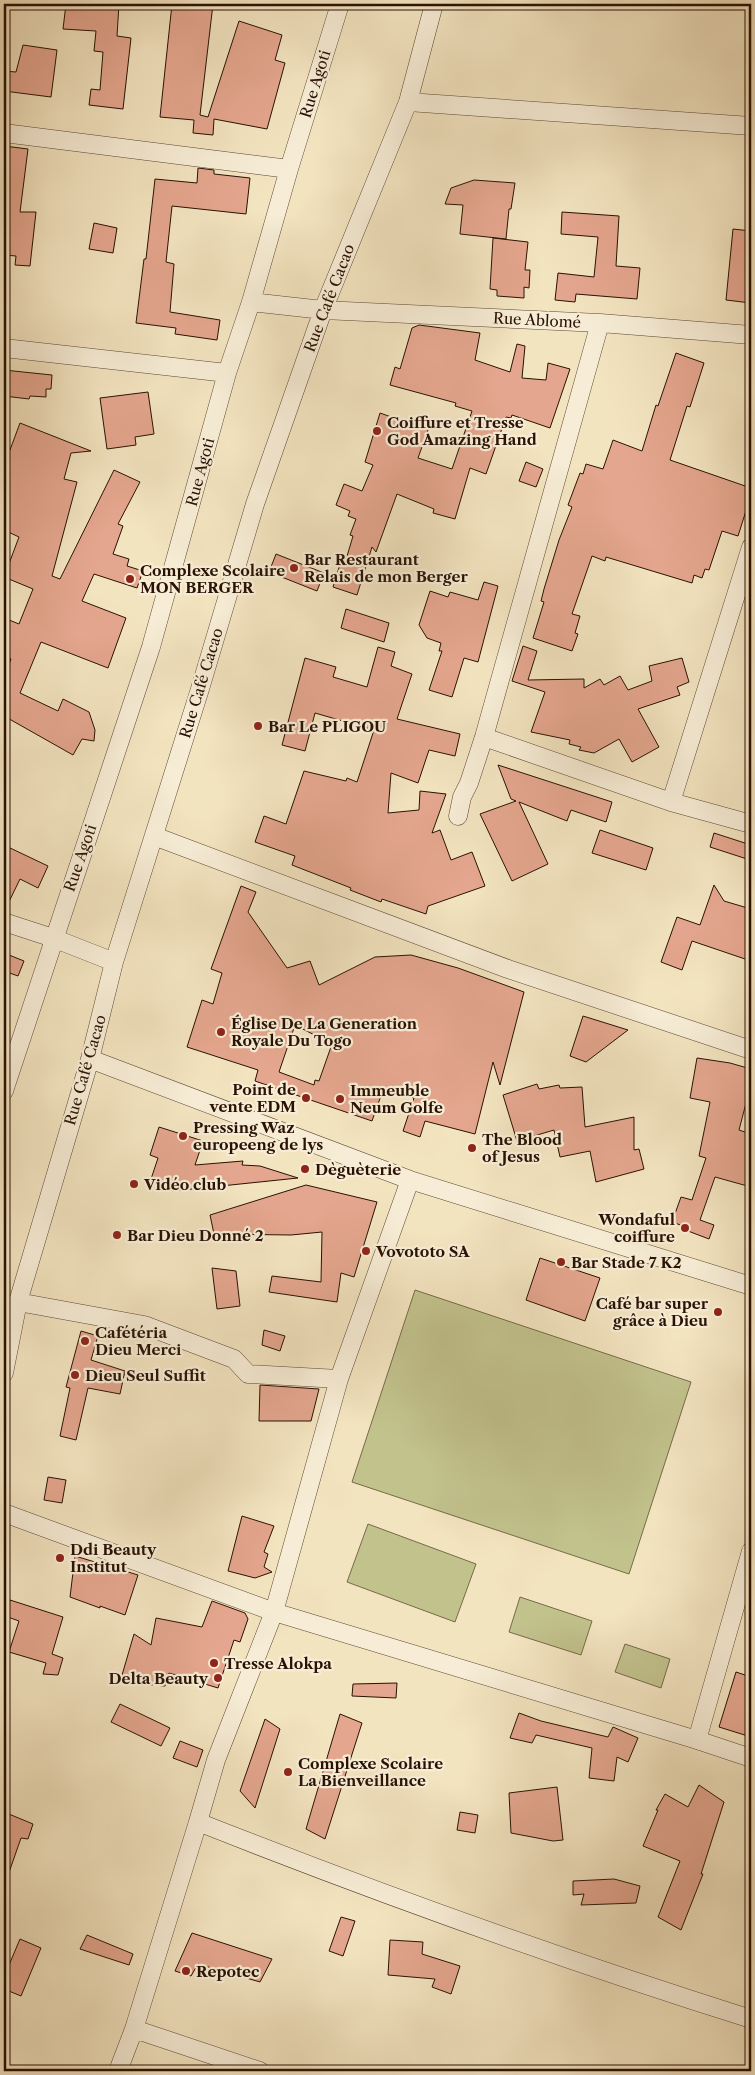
<svg xmlns="http://www.w3.org/2000/svg" width="755" height="2075" viewBox="0 0 755 2075" font-family="'Libre Caslon Text',serif">
<rect width="100%" height="100%" fill="#f3e4c0"/>
<filter id="stains"><feTurbulence type="fractalNoise" baseFrequency=".004" numOctaves="4"/><feColorMatrix values="0 0 0 0 .2 0 0 0 0 .09 0 0 0 0 .02 0 0 0 .5 -.17"/></filter>
<radialGradient id="worn" r=".72"><stop offset=".6" stop-color="#630" stop-opacity="0"/><stop offset="1" stop-color="#630" stop-opacity=".3"/></radialGradient>
<!-- green -->
<path fill="#c2c28d" stroke="#766a48" d="M415 1290 691 1382 629 1574 352 1482Z
M368 1524 476 1564 455 1622 347 1582Z
M520 1597 592 1621 581 1655 509 1632Z
M625 1644 670 1659 661 1688 615 1672Z"/>
<!-- building -->
<path fill="#e4a68e" stroke="#291103" fill-rule="evenodd" d="M66 4H119L117 36 131 38 123 109 89 105 91 89 100 90 103 52 94 51 96 31 63 29Z
M172 4H213L200 115 208 117 239 21 282 35 275 60 285 63 267 129 214 119 213 135 193 133 194 120 160 117Z
M23 45 57 50 51 97 4 91V71L16 72Z
M4 146 28 149 20 212H36L30 266 15 265 16 256 4 255Z
M198 168 214 170V174L250 178 246 214 172 206 166 262 174 264 170 312 220 320 217 340 175 334 176 328 136 323 144 259H146L155 179 197 183Z
M474 180 515 183 511 209H509L506 239 460 234 463 205 445 204 451 188Z
M562 212 619 216 616 266 640 268 637 299 576 294 575 302 555 300 558 273 594 277 598 237 561 234Z
M94 223 117 228 113 253 89 249Z
M733 229 751 231V303L726 300Z
M493 238 528 242 525 270H530L529 288 524 287V298L497 296V290L490 289Z
M419 325 480 333 475 360 510 372 517 344 525 346 522 378 546 380 548 363 570 369 550 428 512 415 511 418 506 417 486 474 470 468 455 519 433 513 434 509 397 494 376 552 372 547 357 595 333 587 341 561 345 563 353 536 350 535 356 519 348 516 350 511 336 505 344 484 362 491 373 465 365 462 380 413 428 430 418 458 452 469 472 411 455 406 456 403 390 385 395 367 400 369 412 328Z
M676 353 704 363 690 407 687 406 670 460 751 488V495L738 536 722 531 709 570 705 569 702 578 694 575 692 583 606 557 605 561 592 556 572 614 580 616 575 633 578 634 572 651 533 638 544 602 541 601 544 589 559 540 572 507 568 505 580 473 583 474 586 464 603 469 613 440 642 451 656 405 658 406Z
M4 370 52 375 51 389H46V397L30 396 29 399 4 396Z
M148 392 154 434 135 437 136 445 107 449 100 398Z
M20 423 91 451 71 453 64 479 77 482 52 576 60 579 114 470 140 482 118 524 123 526 113 554 129 559 127 566 143 571 137 588 94 574 82 601 126 618 108 668 41 642 20 693 58 711 63 699 89 712 95 730 94 741 82 739 73 755 4 716V677L11 659 4 656V618L19 624 33 589 4 577 19 537 4 530V466Z
M526 462 543 469 536 487 519 481Z
M276 554 324 573 317 591 269 572Z
M484 582 498 586 478 662 464 658 452 697 429 690 442 651H439L441 643 427 638 419 625 430 591 448 597 450 592 478 600Z
M346 609 389 623 384 642 341 628Z
M523 646 537 651 528 680 584 679V688L600 679 604 685 620 676 628 690 652 681 649 666 682 658 689 682 677 687 680 695 638 709 659 747 632 762 619 739 594 753 579 750 581 747 569 744 570 740 531 732 545 692 512 681Z
M378 647 395 652 391 666 412 674 397 719 460 734 455 756 429 750 418 783 391 773 388 813 419 810 420 791 446 794 432 833 440 830 451 860 472 852 485 886 428 906 426 914 382 899 381 902 350 890 351 888 292 865 295 856 255 842 264 816 286 824 304 771 346 781 347 778 357 782 374 730 315 713 305 751 282 745 305 658 336 667 333 677 367 687Z
M498 765 612 802 606 822 571 810 567 821 519 802 548 864 512 881 480 814 516 801 511 799Z
M600 830 653 848 646 870 592 853Z
M714 833 751 845 747 859 710 847Z
M8 847 48 866 38 888 20 879 4 912V856Z
M714 885 724 901 751 909V961L692 941 682 970 661 962 677 917 700 925Z
M241 886 256 892 248 912 287 968 310 961 319 985 375 957 411 955 458 968 524 992 500 1085 493 1062 475 1134 425 1121 420 1137 403 1131 414 1098 383 1090 372 1121 255 1081 258 1070 187 1047 202 1000 213 1004 222 973 211 969ZM295 1025 332 1044 319 1081 315 1080 314 1085 279 1072Z
M4 953 24 961 18 976 4 971Z
M583 1016 628 1030 586 1062 570 1056Z
M697 1058 730 1063 751 1069V1084L739 1130 751 1134V1187L715 1177 700 1220 714 1225 709 1239 688 1231 689 1228 672 1222 681 1197 692 1200 706 1158 699 1156 710 1102 690 1098Z
M537 1084 539 1089 559 1085 560 1088 582 1087 585 1127 634 1117V1150L639 1149 644 1169 596 1182 590 1151 560 1157 554 1130 517 1141 503 1095Z
M159 1127 203 1141 195 1165 243 1161 242 1165 260 1166 298 1178 173 1191 150 1182 158 1158 150 1155Z
M306 1185 377 1202 354 1277 341 1273 337 1302 269 1292 272 1276 321 1282 322 1232 291 1235 214 1234 210 1215Z
M540 1258 600 1278 585 1321 526 1300Z
M212 1268 236 1271 240 1306 217 1309Z
M264 1330 285 1336 280 1351 262 1345Z
M81 1331 98 1336 91 1360 125 1371 120 1394 88 1388 76 1440 60 1436 70 1388 66 1387Z
M260 1385 319 1389 311 1421H259Z
M48 1477 66 1480 62 1503 44 1500Z
M242 1516 274 1526 264 1552 268 1554 264 1567 272 1572 255 1578 228 1571Z
M75 1556 138 1575 125 1615 100 1606V1608L70 1597Z
M10 1600 63 1617 52 1654 63 1658 58 1675 43 1674 46 1663 9 1652 19 1621 5 1616Z
M212 1601 245 1613 248 1619 240 1642 234 1640 218 1688 169 1673 165 1686 120 1682 134 1634 151 1645 156 1618 202 1627Z
M736 1672 751 1677V1700L746 1719 751 1720V1737L719 1727Z
M397 1683 396 1698 352 1696 353 1684Z
M120 1704 170 1728 161 1746 111 1722Z
M519 1713 541 1721 608 1737 613 1727 638 1738 628 1762 617 1757 614 1781 589 1778 592 1748 536 1735 532 1743 510 1738Z
M340 1714 362 1723 325 1839 306 1829Z
M265 1719 280 1729 255 1808 240 1791Z
M180 1741 203 1750 197 1767 173 1758Z
M699 1785 724 1802 701 1874H703L681 1930 658 1917 680 1861 643 1846 658 1810H656L665 1794 688 1807Z
M557 1787 563 1840 553 1841 511 1833 509 1793Z
M4 1812 33 1824 28 1839 21 1838 6 1881 4 1880Z
M460 1812 478 1815 475 1833 457 1830Z
M614 1879 640 1886 636 1903 581 1905 584 1894 573 1895V1881Z
M341 1917 355 1921 343 1956 329 1951Z
M192 1933 272 1959 260 1982 198 1964 191 1976 175 1971Z
M87 1935 133 1954 129 1965 80 1949Z
M20 1939 41 1948 21 1996 4 1989V1977Z
M390 1940 423 1942 422 1954 460 1966 451 1994 432 1987 435 1979 388 1975Z"/>
<g fill="none" stroke-linecap="round" stroke-linejoin="round">
<!-- minor casing -->
<g stroke="#5c4632" stroke-width="19">
<path id="minor" d="M408 102 751 126
M4 133 289 169
M251 302 323 310 600 323 751 335
M4 348 227 373
M484 737 671 802 751 824
M671 802 751 547
M458 816 462 797 469 783 484 737 600 323
M154 836 508 969 751 1050
M4 922 53 938 114 962
M90 1059 410 1180 751 1286
M4 1091 151 647 227 373 251 302 289 169 340 4
M18 1302 144 1325 234 1359 248 1374 339 1379
M4 1373 18 1302 90 1059 114 962 200 689 255 504 323 310 408 102 434 4
M4 1513 274 1612 697 1740 751 1758
M697 1740 751 1551
M198 1822 216 1760 274 1612 339 1379 410 1180
M134 2029 260 2071
M118 2071 134 2029 198 1822C380 1894 564 1960 751 2019"/>
</g>
<!-- minor -->
<use href="#minor" stroke="#f7edd6" stroke-width="18"/>
</g>
<!-- markers -->
<g fill="#8f2418" stroke="#f7edd6" stroke-width="2">
<circle cx="377" cy="431" r="5"/>
<circle cx="294" cy="568" r="5"/>
<circle cx="130" cy="579" r="5"/>
<circle cx="258" cy="726" r="5"/>
<circle cx="221" cy="1032" r="5"/>
<circle cx="306" cy="1098" r="5"/>
<circle cx="340" cy="1099" r="5"/>
<circle cx="183" cy="1136" r="5"/>
<circle cx="472" cy="1148" r="5"/>
<circle cx="305" cy="1169" r="5"/>
<circle cx="134" cy="1184" r="5"/>
<circle cx="685" cy="1228" r="5"/>
<circle cx="117" cy="1235" r="5"/>
<circle cx="366" cy="1251" r="5"/>
<circle cx="561" cy="1262" r="5"/>
<circle cx="718" cy="1312" r="5"/>
<circle cx="85" cy="1341" r="5"/>
<circle cx="75" cy="1375" r="5"/>
<circle cx="60" cy="1558" r="5"/>
<circle cx="214" cy="1663" r="5"/>
<circle cx="218" cy="1678" r="5"/>
<circle cx="288" cy="1772" r="5"/>
<circle cx="186" cy="1971" r="5"/>
</g>
<g text-anchor="middle" dominant-baseline="central" stroke-width="4.5" stroke-linejoin="round" paint-order="stroke">
<!-- street labels -->
<g font-size="15" fill="#291103" stroke="#f7edd6">
<text transform="translate(315 84) rotate(-73)">Rue Agoti</text>
<text transform="translate(329 298) rotate(-69)">Rue Café Cacao</text>
<text transform="translate(537 320) rotate(3)">Rue Ablomé</text>
<text transform="translate(200 472) rotate(-75)">Rue Agoti</text>
<text transform="translate(201 683) rotate(-73)">Rue Café Cacao</text>
<text transform="translate(80 858) rotate(-71)">Rue Agoti</text>
<text transform="translate(85 1070) rotate(-74)">Rue Café Cacao</text>
</g>
<!-- poi labels -->
<g font-size="15" font-weight="bold" fill="#291103" stroke="#f7edd6" text-anchor="start">
<text x="387" y="422">Coiffure et Tresse<tspan x="387" dy="17">God Amazing Hand</tspan></text>
<text x="304" y="559">Bar Restaurant<tspan x="304" dy="17">Relais de mon Berger</tspan></text>
<text x="140" y="570">Complexe Scolaire<tspan x="140" dy="17">MON BERGER</tspan></text>
<text x="268" y="726">Bar Le PLIGOU</text>
<text x="231" y="1023">Église De La Generation<tspan x="231" dy="17">Royale Du Togo</tspan></text>
<text x="296" y="1089" text-anchor="end">Point de<tspan x="296" dy="17">vente EDM</tspan></text>
<text x="350" y="1090">Immeuble<tspan x="350" dy="17">Neum Golfe</tspan></text>
<text x="193" y="1127">Pressing Waz<tspan x="193" dy="17">europeeng de lys</tspan></text>
<text x="482" y="1139">The Blood<tspan x="482" dy="17">of Jesus</tspan></text>
<text x="315" y="1169">Dèguèterie</text>
<text x="144" y="1184">Vidéo club</text>
<text x="675" y="1219" text-anchor="end">Wondaful<tspan x="675" dy="17">coiffure</tspan></text>
<text x="127" y="1235">Bar Dieu Donné 2</text>
<text x="376" y="1251">Vovototo SA</text>
<text x="571" y="1262">Bar Stade 7 K2</text>
<text x="708" y="1303" text-anchor="end">Café bar super<tspan x="708" dy="17">grâce à Dieu</tspan></text>
<text x="95" y="1332">Cafétéria<tspan x="95" dy="17">Dieu Merci</tspan></text>
<text x="85" y="1375">Dieu Seul Suffit</text>
<text x="70" y="1549">Ddi Beauty<tspan x="70" dy="17">Institut</tspan></text>
<text x="224" y="1663">Tresse Alokpa</text>
<text x="208" y="1678" text-anchor="end">Delta Beauty</text>
<text x="298" y="1763">Complexe Scolaire<tspan x="298" dy="17">La Bienveillance</tspan></text>
<text x="196" y="1971">Repotec</text>
</g>
</g>
<!-- margin -->
<rect width="755" height="2075" fill="none" stroke="#f3e4c0" stroke-width="20"/>
<rect x="5" y="5" width="745" height="2065" fill="none" stroke="#291103" stroke-width="2.5"/>
<rect x="10" y="10" width="735" height="2055" fill="none" stroke="#291103"/>
<rect width="100%" height="100%" filter="url(#stains)"/>
<rect width="100%" height="100%" fill="url(#worn)"/>
</svg>
